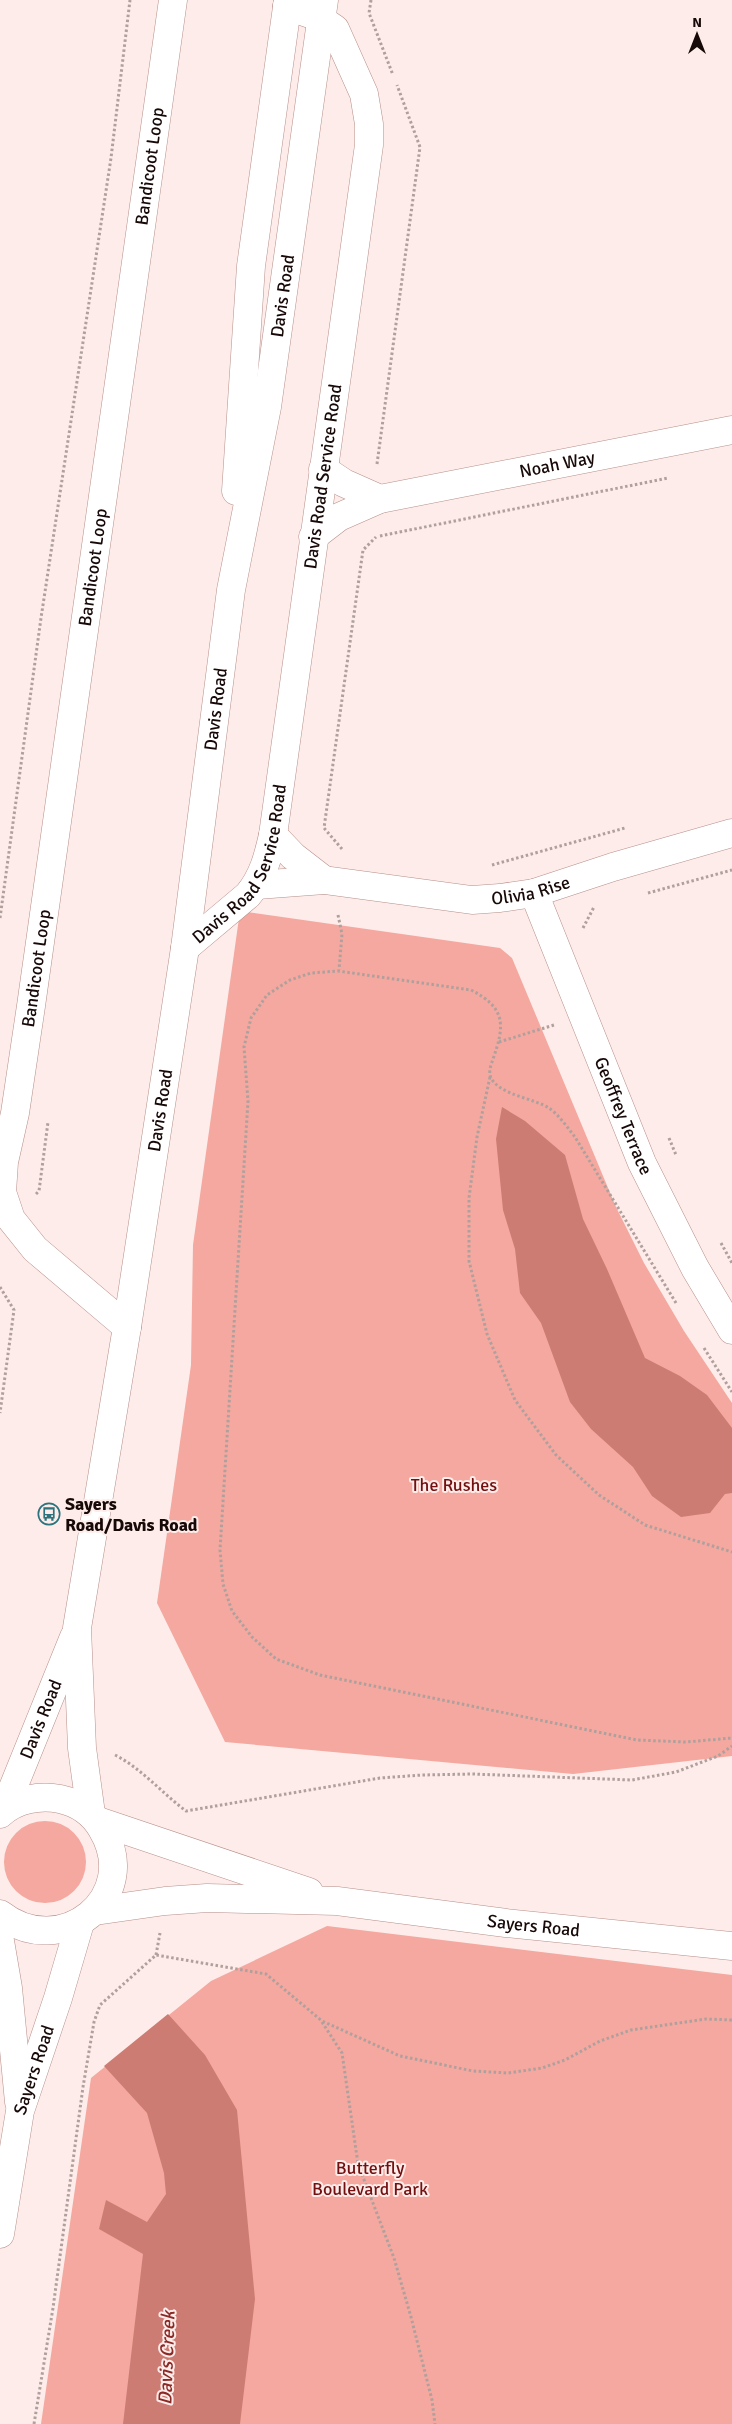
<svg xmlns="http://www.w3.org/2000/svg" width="732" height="2424" viewBox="0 0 732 2424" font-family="Signika,sans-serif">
<rect width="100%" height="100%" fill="#fdece9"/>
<!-- green -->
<path fill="#f4a89f" d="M240 911 500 948 512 958 616 1207 644 1263 684 1331 732 1403V1756L573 1774 225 1742 157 1603 191 1365 193 1245Z
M4 1862a41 41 0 1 1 82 0a41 41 0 1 1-82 0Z
M327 1926 732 1975V2424H41L91 2078 211 1981Z"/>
<!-- water -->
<path fill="#cc7c73" d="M502 1107 525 1121 565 1155 583 1219 607 1269 645 1358 680 1376 707 1395 732 1428V1493L725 1494 710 1513 681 1517 652 1496 633 1467 591 1429 570 1402 541 1323 520 1293 515 1249 503 1210 496 1139Z
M168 2014 205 2055 237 2110 255 2299 240 2424H123L143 2254 99 2229 106 2200 147 2222 166 2194 164 2173 147 2113 104 2066Z"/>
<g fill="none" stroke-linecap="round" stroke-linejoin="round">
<!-- street casing -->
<g stroke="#b78f8a" stroke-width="29">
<g id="street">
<path d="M323 469 344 483 380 499"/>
<path id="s1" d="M313 537 339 517 380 499 732 430"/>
<path d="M273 835 293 856 324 880"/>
<path id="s2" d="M257 885 324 880 472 900 500 898 534 893 613 867 732 833"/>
<path id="s3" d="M534 893 642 1163 695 1268 732 1330"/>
<path id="s4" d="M185 948 248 895C263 877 268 857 273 835L369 145V124L364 94 335 29 316 16 287 6"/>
<path id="s5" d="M127 1327 35 1249 11 1219 2 1192 4 1162 15 1113 31 1006 173 0"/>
</g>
</g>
<!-- secondary casing -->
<g stroke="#b78f8a" stroke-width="29">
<g id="secondary">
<path d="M236 491 251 266 288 0"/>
<path id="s6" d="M4 1810 74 1637"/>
<path d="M0 1814C16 1799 40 1795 60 1799 78 1803 93 1813 102 1829 143 1897 61 1962 0 1914"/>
<path id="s7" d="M91 1814 82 1748 77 1628 127 1327 185 948 231 590 267 407 324 0"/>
<path d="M98 1821 309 1892"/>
<path id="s8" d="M95 1911 165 1901 207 1898 337 1901 506 1923 732 1946"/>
<path d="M0 1941 8 1988 19 2102"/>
<path id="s9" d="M0 2234 20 2111 58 1998 80 1923"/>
</g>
</g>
<!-- path -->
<path stroke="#b0a09d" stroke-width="3" stroke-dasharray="2.5 2.5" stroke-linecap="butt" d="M371 0 369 13 393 75
M377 464 420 147 397 85
M380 536 668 478
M342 849 324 828 363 550 376 537
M492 865 625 828
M648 893 732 870
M338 915 342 934 339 970
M0 918 41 618 111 158 130 0
M583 928 594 907
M499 1042 554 1025
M490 1077 477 1137 469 1198V1261L487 1334 515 1400 556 1455 599 1495 645 1525 732 1552
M669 1138 676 1155
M36 1194 39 1191 48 1122
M721 1243 732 1263
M0 1287 14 1310 0 1413
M676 1303 575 1137C567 1127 559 1115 549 1108 533 1098 500 1095 491 1078 488 1072 491 1065 493 1059 505 1025 506 1008 471 990L338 971 311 973 290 980 267 995 251 1018 244 1047 248 1101 220 1550 223 1584 232 1611 252 1637 276 1659 320 1675 637 1740 686 1742 732 1738
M704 1348 732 1392
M115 1755C141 1768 162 1793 186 1811L380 1778 422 1775 472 1774 632 1780 676 1772 718 1756 732 1746
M156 1955 160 1933
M322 2022 342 2053 358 2164 394 2258 411 2317 432 2400 435 2424
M34 2424 53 2308 83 2087 94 2022 100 2005 156 1955 266 1974 322 2021 400 2056 473 2071 508 2073 542 2068 565 2060 600 2041 631 2030 706 2019 732 2020"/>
<!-- street -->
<use href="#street" stroke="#fff" stroke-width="28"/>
<!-- secondary -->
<use href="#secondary" stroke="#fff" stroke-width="28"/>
</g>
<!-- icons -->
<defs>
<g id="bus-ring" transform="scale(1.125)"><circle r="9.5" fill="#fdece9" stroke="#2b737d" stroke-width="1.5"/><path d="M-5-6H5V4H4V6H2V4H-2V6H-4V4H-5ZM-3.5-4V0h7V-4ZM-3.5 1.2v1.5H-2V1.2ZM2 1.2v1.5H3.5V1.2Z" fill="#2b737d"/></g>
</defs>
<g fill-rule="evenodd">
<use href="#bus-ring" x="49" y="1514"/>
</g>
<g text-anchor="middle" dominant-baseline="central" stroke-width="4" stroke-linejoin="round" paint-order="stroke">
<!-- street labels -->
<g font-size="18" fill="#170908" stroke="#fdece9">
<text stroke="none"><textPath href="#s5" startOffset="1224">Bandicoot Loop</textPath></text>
<text stroke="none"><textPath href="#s7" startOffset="1535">Davis Road</textPath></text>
<text stroke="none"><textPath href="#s1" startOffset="258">Noah Way</textPath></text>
<text stroke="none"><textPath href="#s4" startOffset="510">Davis Road Service Road</textPath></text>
<text stroke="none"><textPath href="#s5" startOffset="819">Bandicoot Loop</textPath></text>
<text stroke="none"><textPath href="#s7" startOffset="1116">Davis Road</textPath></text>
<text stroke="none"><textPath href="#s4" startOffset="106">Davis Road Service Road</textPath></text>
<text stroke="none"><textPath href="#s2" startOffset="276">Olivia Rise</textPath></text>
<text stroke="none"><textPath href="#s5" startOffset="414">Bandicoot Loop</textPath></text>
<text stroke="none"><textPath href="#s7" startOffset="711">Davis Road</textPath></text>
<text stroke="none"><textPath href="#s3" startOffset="240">Geoffrey Terrace</textPath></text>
<text stroke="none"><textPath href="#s6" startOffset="98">Davis Road</textPath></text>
<text stroke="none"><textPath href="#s8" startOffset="441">Sayers Road</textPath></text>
<text stroke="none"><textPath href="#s9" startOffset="168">Sayers Road</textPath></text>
</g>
<!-- park labels -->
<g font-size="18" fill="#721011" stroke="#fdece9">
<text x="454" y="1485">The Rushes</text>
<text x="370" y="2168">Butterfly<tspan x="370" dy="21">Boulevard Park</tspan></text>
</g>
<!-- poi labels -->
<g font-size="18" font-weight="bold" fill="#170908" stroke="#fdece9" text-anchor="start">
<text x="65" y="1504">Sayers<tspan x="65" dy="21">Road/Davis Road</tspan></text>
</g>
<!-- water labels -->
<g font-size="19" font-style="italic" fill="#8a2a26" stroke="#fdece9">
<text transform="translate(167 2358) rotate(-88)">Davis Creek</text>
</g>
</g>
<!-- north arrow -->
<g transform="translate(697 35)" stroke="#fdece9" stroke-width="4" paint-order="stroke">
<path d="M0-4L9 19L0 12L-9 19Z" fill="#170908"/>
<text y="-8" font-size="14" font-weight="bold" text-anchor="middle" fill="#170908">N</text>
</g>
</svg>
